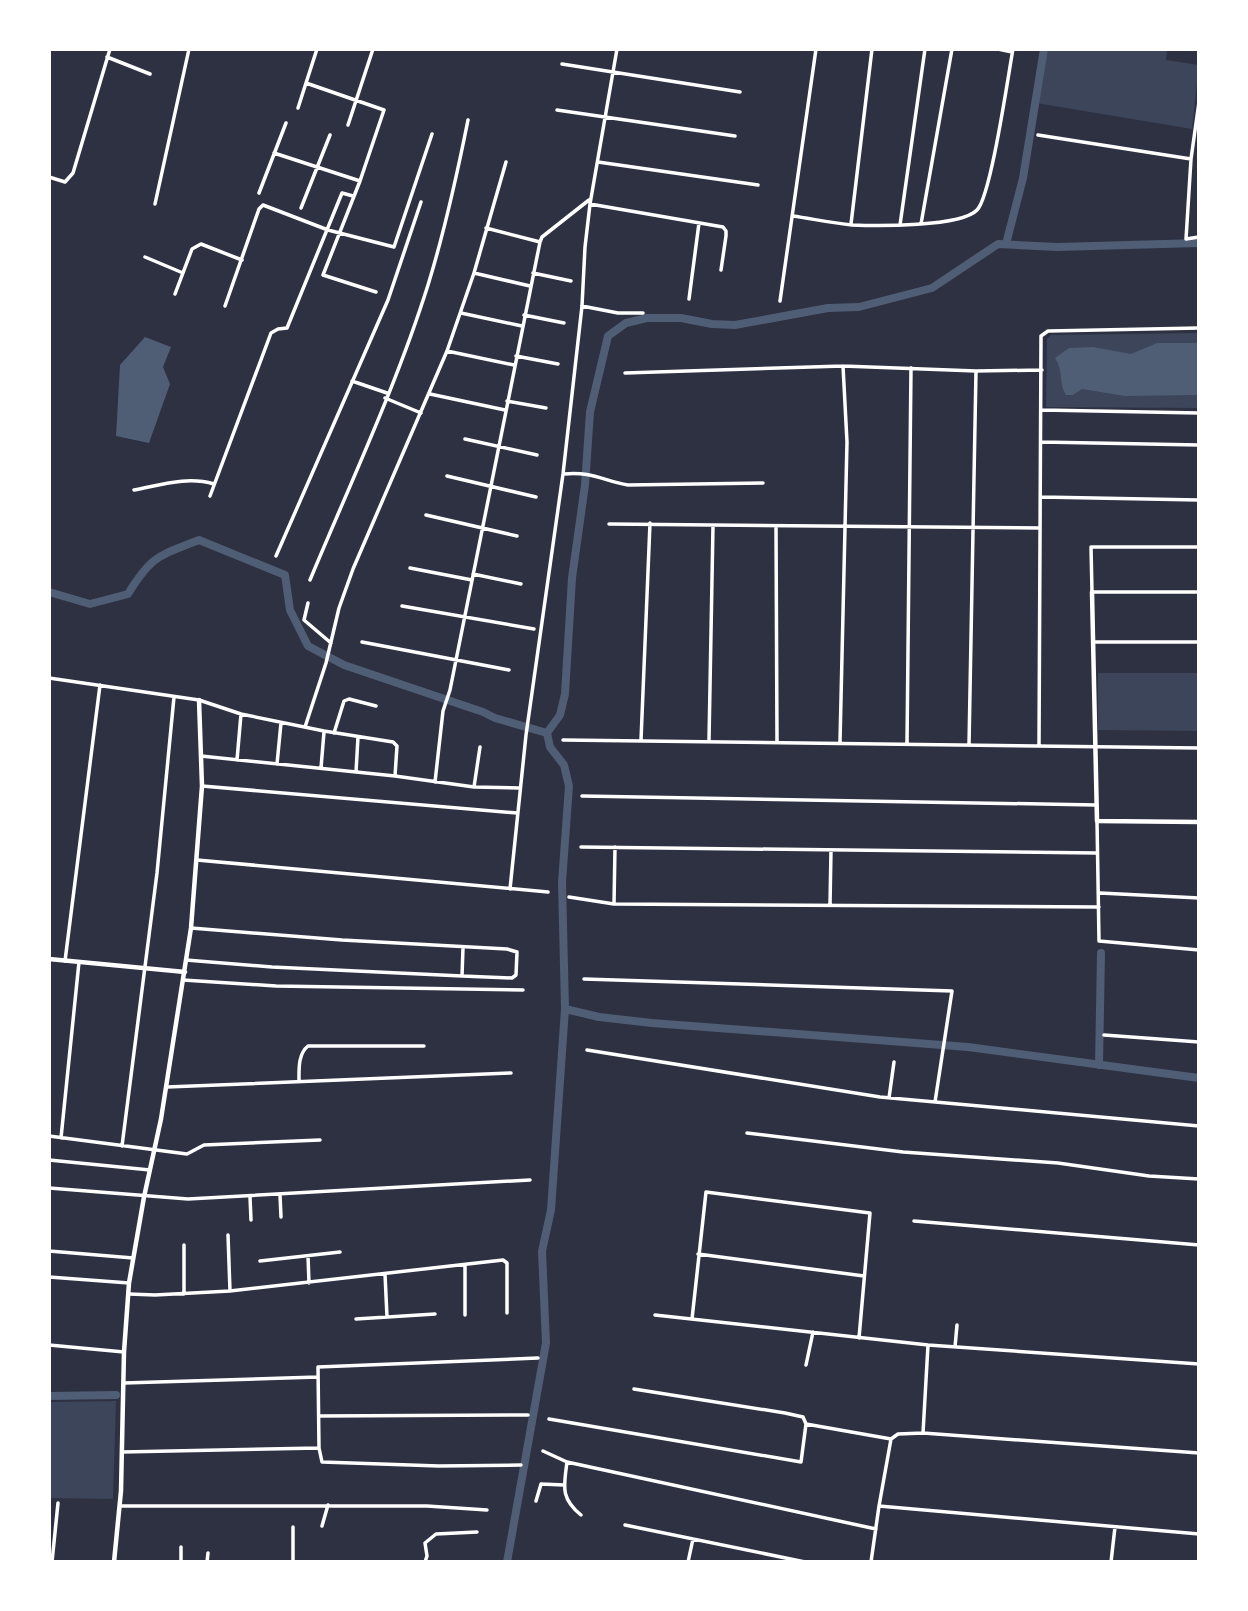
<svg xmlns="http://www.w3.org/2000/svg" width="1248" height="1611" viewBox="0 0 1248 1611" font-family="'Exo 2',sans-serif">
<rect width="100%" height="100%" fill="#2d3142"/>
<!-- green -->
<path fill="#3c4559" d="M1046 49H1161L1167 50 1166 60 1199 65 1192 129 1036 103Z
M1199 333V408L1046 407 1047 339 1051 335Z
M1098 673H1199V731L1098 730Z
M116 1401 113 1499 49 1498V1402Z"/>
<!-- water -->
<path fill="#4f5d75" d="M145 337 171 347 163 367 170 384 149 443 116 436 120 365Z
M1157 343H1199V395L1125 396 1082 389 1073 395H1066C1058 382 1064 371 1055 358L1069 348 1093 347 1131 354Z"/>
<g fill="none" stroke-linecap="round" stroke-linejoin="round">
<!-- canal -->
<path stroke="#4f5d75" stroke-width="8" d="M1006 244 1023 178 1044 49
M49 592 90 604 128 594C152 555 159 556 199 540L285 575 290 610 308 646 344 665 483 712 495 718 547 733 560 715 565 694 572 578 585 485 590 412 608 336 626 323 647 318H681L712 324 735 325 828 308 859 307 932 288 998 244 1057 247 1199 243
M565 1009 599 1017 652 1023 968 1047 1199 1078
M1099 1065 1101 953
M49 1396 116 1395
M507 1562 546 1343 542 1251 551 1210 565 1009 562 882 569 786 564 765 550 747 547 733"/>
<!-- minor -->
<path stroke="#fff" stroke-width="3.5" d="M743 49H745
M998 49 1012 52
M107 57 150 74
M562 64 740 92
M306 83 317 49
M1199 102 1191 159 1186 239 1199 237
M298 108 306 83 384 110 360 181 323 275 376 292
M557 110 735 136
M348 125 373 49
M1038 135 1191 159
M274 153 360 181
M598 162 758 185
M49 177 65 182 73 173 110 49
M259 193 286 123
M155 204 189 49
M590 204 723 227 726 231V236L721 270
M301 208 330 135
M793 216C813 219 832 223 852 225 876 226 961 227 977 210 991 196 1008 76 1013 49
M851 224 872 49
M921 224 952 49
M900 225 925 49
M486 228 540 242
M145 257 183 273
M474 273 530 286
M533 273 571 281
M175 294 192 249 201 244 242 260
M689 299 699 223
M780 301 816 49
M225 306 259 209 263 205 328 230 394 247 432 134
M582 306 618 313H643
M461 313 522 326
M524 315 564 323
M447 351 514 365
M516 356 558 364
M625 373 843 366 976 371 1042 370
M352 381 387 393
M430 394 505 410
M385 398 421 413
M507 401 546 408
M1042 410 1199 413
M465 439 537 455
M1041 442 1199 445
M564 474C591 471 604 481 628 485L763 483
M447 476 536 497
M134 490C161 485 187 476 214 484
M210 496 271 333 278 329 287 328 342 193 353 196
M1041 497 1199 500
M426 515 517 536
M609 524 1040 528
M776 526 777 742
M1199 547H1091L1092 592H1199
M276 556 388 300 421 202
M410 568 472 580
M473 574 521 584
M310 580C350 484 397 384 428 285 445 230 457 175 468 120
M308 603 304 620 331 643
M402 606 534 629
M362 642 509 670
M1093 642H1199
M49 678 199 700 241 714 324 731 393 742 397 746 395 776
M305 727 326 663 339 608 353 569 447 351 474 273 506 162
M334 733 344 701 349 699 376 706
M563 740 1199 748
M641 740 650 523
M709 740 713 526
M840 742 847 442 843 366
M907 744 911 368
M969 745 976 371
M1039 745 1041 336 1048 331 1199 328
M201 756 395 776 474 787 520 788
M237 760 241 714
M277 764 281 723
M321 768 324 732
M356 772 358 737
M435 782 443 711 450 690 540 242 542 237 589 200
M202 786 517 813
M474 787 480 747
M582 796 1096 805
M1097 821 1099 941 1199 950
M581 847 1097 853
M197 860 548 892
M510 889 526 735 563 474 582 306 585 247 590 204 617 49
M1100 893 1199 898
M569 897 614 904 1099 907
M614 904 615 847
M830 905 831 850
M191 928 342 940 507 949 517 952 516 975 512 978 462 976
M186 960 272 967 462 976 463 948
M65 961 100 685
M584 979 952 991 935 1102
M183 980 276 986 523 990
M1104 1035 1199 1042
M587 1050 880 1097 1199 1126
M299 1081C299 1069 298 1054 308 1046H424
M167 1087 511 1073
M889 1098 894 1062
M747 1133 903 1152 1058 1163 1149 1176 1199 1179
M49 1136 187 1154 204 1145 320 1140
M61 1138 79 962
M122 1146 157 873 174 697
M49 1160 150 1170
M49 1188 188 1199 530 1180
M280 1195 281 1217
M250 1197 251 1220
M914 1221 1199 1245
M228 1235 230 1291
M49 1251 133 1258
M698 1254 864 1276
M308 1256 309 1283
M260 1261 340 1252
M385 1274 387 1317
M49 1277 129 1283
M129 1294 155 1295 230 1291 503 1260 507 1263V1313
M184 1294V1245
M465 1315V1265
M655 1315 928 1345 1199 1364
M356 1319 435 1314
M692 1319 706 1192 870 1213 859 1338
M49 1345 124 1352
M955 1347 957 1325
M806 1365 813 1332
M124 1383 318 1377
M634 1389 785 1413 803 1417 806 1424
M319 1416 528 1415
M549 1419 801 1462 806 1424 891 1439 898 1434 923 1433 1199 1453
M923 1433 928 1345
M543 1451 567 1462 876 1529
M122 1452 319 1448
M567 1462C564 1486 560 1498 581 1515
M521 1465 439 1466 322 1462 319 1448 318 1367 538 1358
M536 1501 541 1484 564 1485
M120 1506H427L487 1510
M879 1506 891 1439
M625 1525 805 1562
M322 1526 328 1505
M293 1527V1562
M52 1562 58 1503
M181 1562V1547
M207 1562 208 1553
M425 1562 427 1556 425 1543 436 1534 477 1532
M688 1562 693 1539
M871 1562 879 1506 1199 1534
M1111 1562 1115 1527"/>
<!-- tertiary -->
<path stroke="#fff" stroke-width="4.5" d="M1092 592 1097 821 1199 822
M49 959 185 972
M114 1562 121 1491 124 1352 129 1283 144 1197 161 1119 191 928 202 786 199 700"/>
</g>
<!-- border -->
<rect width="1248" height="1611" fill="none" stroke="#ffffff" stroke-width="102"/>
</svg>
